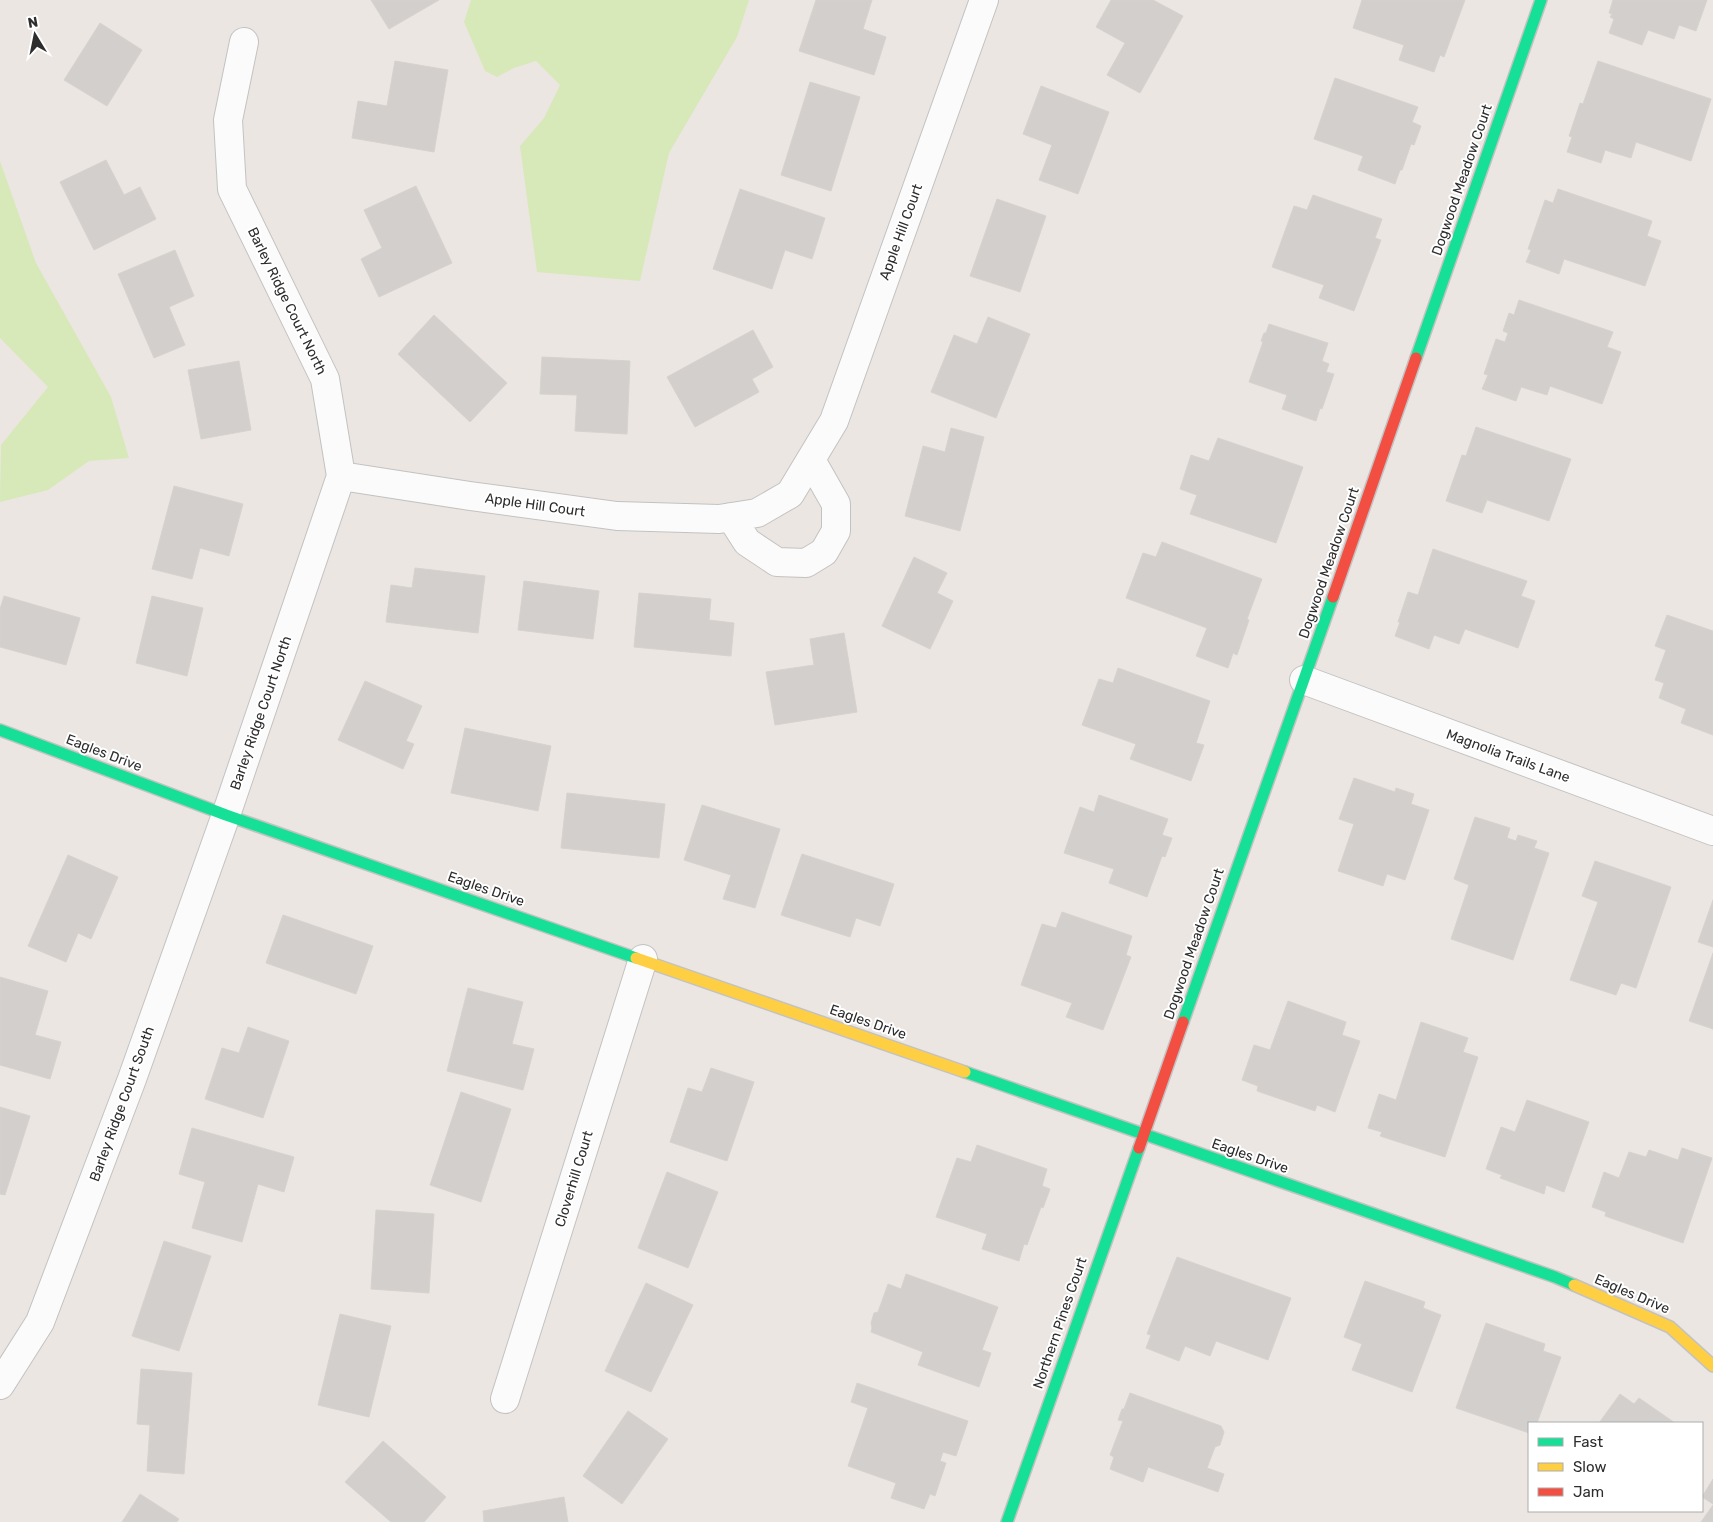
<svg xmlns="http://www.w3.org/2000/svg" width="1713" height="1522" viewBox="0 0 1713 1522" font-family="Rubik,sans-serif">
<rect width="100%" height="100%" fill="#ece6e2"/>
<!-- green -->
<path fill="#d7e8b9" d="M471 0H749L737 37 669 153 640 281 537 272 520 146 544 118 560 85 536 61 514 68 497 77 485 71 464 22Z
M0 161 36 263 111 397 129 458 89 461 48 490 0 502 1 445 48 387 0 338Z"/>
<!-- building -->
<path fill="#d2cfcc" stroke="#d7d2ce" d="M371 0H439L389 29Z
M816 0H872L863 29 886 37 874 75 799 51Z
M1111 0H1153L1183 16 1140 93 1107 75 1125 43 1096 27Z
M1362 0H1465L1444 57 1440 55 1434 72 1399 60 1404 45 1353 28Z
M1613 0H1707L1696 31 1679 25 1674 39 1648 30 1642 45 1609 33 1614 19 1610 17 1612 14 1609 13Z
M100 23 142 50 107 106 64 80Z
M395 61 448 70 434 152 352 138 358 101 387 106Z
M1598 61 1711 99 1691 161 1636 142 1631 158 1605 150 1601 163 1567 152 1572 137 1569 136 1580 103 1583 104Z
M1335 78 1418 107 1412 122 1421 126 1414 145 1411 144 1402 170H1400L1395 184 1358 170 1363 156 1314 139Z
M810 82 860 97 831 191 781 175Z
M1041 86 1109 112 1078 194 1039 180 1052 145 1023 134Z
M106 160 124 195 140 187 156 219 94 250 60 182Z
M416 186 452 263 379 297 361 259 382 248 364 210Z
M740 189 825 218 812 259 785 250 772 289 713 269Z
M1558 189 1652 221 1647 236 1661 241 1645 286 1564 259 1559 274 1526 262 1531 250 1528 249 1545 200 1553 203Z
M1313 195 1382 219 1375 238 1381 240 1354 311 1319 298 1324 285 1272 267 1294 206 1307 210Z
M997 199 1046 216 1020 292 970 276Z
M175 250 194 296 169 307 185 345 154 358 118 274Z
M1519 300 1613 332 1607 347 1621 352 1602 404 1550 386 1547 395 1521 387 1516 401 1482 389 1488 375 1484 374 1496 339 1505 342 1508 333 1503 331 1509 313 1514 315Z
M434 315 507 383 470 422 398 354Z
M988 317 1030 334 996 418 931 392 954 335 977 344Z
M1269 324 1328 343 1322 361 1329 364 1326 372 1334 374 1322 409 1320 408 1316 421 1282 409 1287 395 1249 382 1263 342 1261 341 1264 333H1266Z
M753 330 773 367 752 379 759 392 695 427 667 377Z
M542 357 630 361 627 434 575 431 577 395 540 394Z
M239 361 251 430 201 439 188 370Z
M1476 427 1571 459 1549 521 1487 500 1482 513 1446 501 1462 455 1466 456Z
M951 428 984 437 960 531 905 516 923 446 945 452Z
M1218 438 1303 467 1276 543 1190 514 1197 495 1180 489 1191 455 1209 461Z
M174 486 243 504 229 556 200 548 192 579 152 569Z
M1162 542 1262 579 1247 619 1249 620 1237 655 1233 653 1228 668 1196 656 1207 628 1126 598 1143 553 1156 557Z
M1433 549 1527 581 1521 596 1535 601 1518 648 1465 629 1459 644 1434 635 1429 649 1395 636 1400 622H1398L1408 592 1418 595Z
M914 557 947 573 937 593 953 601 930 649 882 626Z
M415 568 485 576 478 633 386 622 391 585 412 588Z
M524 581 599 591 593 639 518 630Z
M639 593 711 599 709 620 734 623 731 656 634 647Z
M4 596 80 618 66 665 0 647V609Z
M152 596 203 608 187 676 136 663Z
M1667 615 1713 631V735L1681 723 1686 709 1659 698 1664 683 1655 680 1666 650 1655 646Z
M844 633 857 712 775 725 766 672 814 665 810 639Z
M1118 668 1210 701 1196 743 1204 745 1191 781 1130 759 1136 744 1082 725 1099 679 1113 683Z
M365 681 422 706 406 741 414 744 403 769 338 740Z
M465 728 551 746 538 811 451 793Z
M1354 778 1395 792 1396 788 1414 794 1411 804 1429 810 1405 880 1387 874 1383 886 1338 871 1354 824 1339 819Z
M567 793 665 804 659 858 561 848Z
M1099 795 1168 819 1162 835 1172 838 1165 857 1162 856 1147 897 1109 883 1114 869 1064 853 1080 807 1094 812Z
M702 805 780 829 755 908 723 899 731 875 684 860Z
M1475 817 1510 828 1507 838 1516 841 1518 835 1537 841 1534 848 1549 853 1513 960 1451 939 1469 885 1454 879Z
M802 854 894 884 880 926 856 918 850 937 781 915Z
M68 855 118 877 91 939 78 933 66 962 28 946Z
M1595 861 1671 887 1636 988 1621 983 1616 995 1570 980 1598 902 1582 896Z
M1713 900V947L1698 942Z
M1062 912 1132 936 1126 955 1131 957 1103 1030 1066 1017 1072 1003 1021 985 1042 924 1056 928Z
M283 915 373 946 356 994 266 963Z
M1713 953V1029L1689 1021Z
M0 977 48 991 35 1035 61 1042 50 1079 0 1065Z
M468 988 523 1002 512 1044 534 1049 523 1090 447 1071Z
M1288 1001 1346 1022 1342 1035 1360 1041 1335 1112 1317 1105 1315 1111 1257 1091 1258 1086 1242 1080 1254 1045 1270 1050Z
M1421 1022 1468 1038 1463 1052 1478 1057 1445 1157 1380 1136 1382 1132 1368 1128 1379 1094 1396 1100Z
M248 1027 289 1041 263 1118 205 1099 222 1048 239 1053Z
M711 1068 754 1082 727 1161 670 1142 688 1088 702 1092Z
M461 1092 511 1109 481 1202 430 1185Z
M1527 1100 1589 1122 1564 1192 1546 1185 1544 1194 1500 1178 1502 1175 1486 1169 1501 1127 1515 1132Z
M0 1107 30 1116 5 1195 0 1194Z
M192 1128 294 1157 284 1192 258 1184 242 1242 192 1228 205 1182 179 1174Z
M977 1145 1047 1169 1042 1186 1050 1189 1043 1208 1041 1207 1027 1245 1024 1244 1019 1261 982 1249 987 1234 936 1217 957 1158 971 1162Z
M1682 1148 1712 1158 1683 1243 1605 1216 1606 1212 1592 1207 1604 1172 1619 1178 1629 1152 1646 1157 1649 1150 1678 1160Z
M667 1172 718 1192 688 1268 638 1248Z
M376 1210 434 1214 429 1293 371 1289Z
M164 1241 211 1256 179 1351 132 1336Z
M1177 1257 1291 1298 1268 1360 1216 1341 1210 1356 1185 1346 1179 1361 1146 1348 1151 1335 1147 1334Z
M906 1274 998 1307 982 1350 991 1353 979 1387 918 1365 923 1352 871 1332 872 1328 871 1323 874 1313 878 1312 888 1284 901 1289Z
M1365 1281 1425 1302 1423 1308 1441 1315 1412 1392 1352 1370 1362 1344 1344 1337Z
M646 1283 693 1305 651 1392 605 1371Z
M340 1314 391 1326 369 1417 318 1405Z
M1486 1323 1545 1344 1543 1351 1561 1357 1537 1423H1529V1433L1456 1408Z
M141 1369 192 1373 184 1474 147 1471 150 1425 137 1424Z
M857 1383 968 1421 956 1456 943 1452 940 1461 946 1463 935 1496 930 1494 924 1509 891 1498 896 1483 848 1466 868 1408 851 1402Z
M1130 1393 1221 1426 1224 1432 1220 1445 1215 1447 1207 1468 1224 1474 1218 1492 1148 1467 1143 1482 1110 1469 1114 1457 1110 1455 1123 1421 1118 1420 1122 1409H1124Z
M1620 1394 1634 1404 1639 1398 1675 1423H1599Z
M628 1411 668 1439 622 1504 583 1476Z
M383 1441 446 1497 424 1522H391L345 1482Z
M1713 1479V1504L1702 1497Z
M140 1494 179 1519 177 1522H122Z
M564 1497 568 1522H484L483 1511Z
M1713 1505V1522H1701Z"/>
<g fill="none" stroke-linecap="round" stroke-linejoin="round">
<!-- street casing -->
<g stroke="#c3c2c2" stroke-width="30">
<path id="street" d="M341 476 470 496 617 516 719 519 757 513 790 494 834 421 984 0
M731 517 747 542 777 562 806 563 824 552 836 531V504L811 460
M1304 680 1713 831
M0 1385 40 1322 132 1079 226 815 341 476 325 379 232 189 228 120 244 42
M505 1399 643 959"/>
</g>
<!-- fast casing -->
<g stroke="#c3c2c2" stroke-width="14">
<path id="fast" d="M1416 358 1541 0
M0 730 226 815 636 958
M1183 1022 1333 597
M965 1072 1555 1277 1574 1285
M1007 1522 1139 1148"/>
</g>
<!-- slow casing -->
<g stroke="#c3c2c2" stroke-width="14">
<path id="slow" d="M636 958 965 1072
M1574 1285 1670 1327 1713 1366"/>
</g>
<!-- jam casing -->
<g stroke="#c3c2c2" stroke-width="14">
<path id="jam" d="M1333 597 1416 358
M1139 1148 1183 1022"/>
</g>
<!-- street -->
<use href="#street" stroke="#fcfbfb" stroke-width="28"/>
<!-- fast -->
<use href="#fast" stroke="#16e098" stroke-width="11"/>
<!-- slow -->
<use href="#slow" stroke="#ffcf43" stroke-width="11"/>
<!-- jam -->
<use href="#jam" stroke="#f24e42" stroke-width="11"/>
</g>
<g text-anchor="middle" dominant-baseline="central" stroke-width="4" stroke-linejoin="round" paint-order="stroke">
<!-- street labels -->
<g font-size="14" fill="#2d2d2d" stroke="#fff">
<text transform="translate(1462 180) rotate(-71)">Dogwood Meadow Court</text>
<text transform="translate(901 232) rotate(-70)">Apple Hill Court</text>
<text transform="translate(287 301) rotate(64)">Barley Ridge Court North</text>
<text transform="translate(535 505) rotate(8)">Apple Hill Court</text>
<text transform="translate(1329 563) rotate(-71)">Dogwood Meadow Court</text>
<text transform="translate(261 713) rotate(-71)">Barley Ridge Court North</text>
<text transform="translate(104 753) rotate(21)">Eagles Drive</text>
<text transform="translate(1508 756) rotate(20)">Magnolia Trails Lane</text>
<text transform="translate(486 889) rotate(19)">Eagles Drive</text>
<text transform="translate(1194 944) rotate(-71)">Dogwood Meadow Court</text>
<text transform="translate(868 1022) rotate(19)">Eagles Drive</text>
<text transform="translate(122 1104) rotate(-70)">Barley Ridge Court South</text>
<text transform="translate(1250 1156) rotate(19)">Eagles Drive</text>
<text transform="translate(574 1179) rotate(-73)">Cloverhill Court</text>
<text transform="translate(1632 1294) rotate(23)">Eagles Drive</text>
<text transform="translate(1060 1323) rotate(-71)">Northern Pines Court</text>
</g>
</g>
<!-- legend -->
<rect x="1528" y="1422" width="175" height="90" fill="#ffffff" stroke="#ababab"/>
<rect x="1538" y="1438" width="25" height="8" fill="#16e098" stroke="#ababab"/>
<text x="1573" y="1447" font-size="15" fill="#2d2d2d">Fast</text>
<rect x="1538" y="1463" width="25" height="8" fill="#ffcf43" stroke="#ababab"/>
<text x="1573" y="1472" font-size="15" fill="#2d2d2d">Slow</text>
<rect x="1538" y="1488" width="25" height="8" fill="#f24e42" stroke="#ababab"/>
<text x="1573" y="1497" font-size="15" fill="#2d2d2d">Jam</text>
<!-- north arrow -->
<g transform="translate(35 35) rotate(350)" stroke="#ffffff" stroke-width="4" paint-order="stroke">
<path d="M0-4L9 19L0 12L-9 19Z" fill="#2d2d2d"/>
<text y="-8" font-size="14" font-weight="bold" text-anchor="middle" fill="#2d2d2d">N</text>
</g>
</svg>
